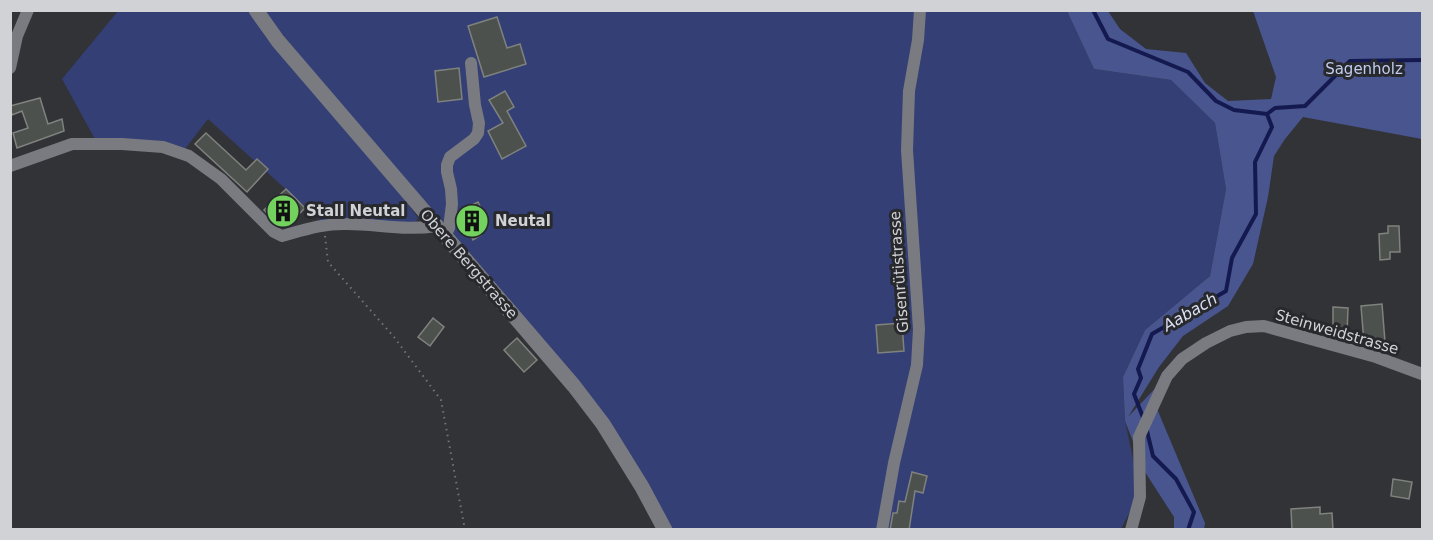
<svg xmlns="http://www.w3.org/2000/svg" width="1433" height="540" viewBox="0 0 1433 540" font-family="'DejaVu Sans',sans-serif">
<rect width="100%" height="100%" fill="#323337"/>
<!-- green -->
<path fill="#333f75" d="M118 11H250L265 36 399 192 418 218 415 224 322 222 208 119 185 149 150 140 96 141 62 79Z
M263 11H1067L1094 69 1171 80 1215 123 1226 189 1210 276 1145 330 1123 377 1125 421 1140 492 1121 529H667L544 352Z"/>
<!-- forest -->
<path fill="#48558f" d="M1067 11H1108L1120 29 1146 49 1186 53 1205 83 1228 101 1271 99 1276 77 1253 11H1422V139L1303 117 1285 139 1274 156 1268 197 1253 264 1228 306 1183 336 1159 367 1128 417 1167 376 1155 404 1205 523 1204 529H1174V517L1145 472 1125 421 1123 377 1145 330 1210 276 1226 189 1215 123 1171 80 1094 69Z"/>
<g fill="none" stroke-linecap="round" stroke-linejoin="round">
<!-- stream -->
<path stroke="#141a4f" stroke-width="4" d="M1093 10 1108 39 1188 72 1216 101 1234 110 1267 114
M1267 114 1275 108 1305 106 1350 61 1422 60
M1144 420 1134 394 1141 378 1138 369 1152 334 1226 291 1232 258 1256 214 1255 162 1272 127 1267 114
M1146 427 1153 456 1176 479 1194 512 1188 530"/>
</g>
<!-- building -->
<path fill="#4d514d" stroke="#7f827e" stroke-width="1.5" d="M497 17 507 48 520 44 526 64 484 77 468 26Z
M459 68 462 99 438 102 435 71Z
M505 91 514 107 507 111 526 146 502 159 488 131 503 123 489 100Z
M40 98 48 124 62 119 64 131 17 148 13 133 28 128 22 111 12 115 10 106Z
M206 133 246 170 257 159 268 169 247 192 195 144Z
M286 189 305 208 287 226 283 227 279 225 264 210Z
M478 202 486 218 476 224 481 235 473 240 459 211Z
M1388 226H1399L1400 252H1390V259L1380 260 1379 234 1388 233Z
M1382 304 1385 342 1364 343 1361 306Z
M1333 307 1348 308 1347 334H1333Z
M433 318 444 327 430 346 418 337Z
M902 323 904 351 878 353 876 325Z
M517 338 537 360 524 372 504 350Z
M912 472 927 476 923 493 915 491 909 530H890L893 513H897L899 501 905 502Z
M1393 479 1412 482 1409 499 1391 496Z
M1320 507V514L1332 513 1333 530H1292L1291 509Z"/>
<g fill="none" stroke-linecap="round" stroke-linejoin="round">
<!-- path -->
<path stroke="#737478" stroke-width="2" stroke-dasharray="1.5 4.5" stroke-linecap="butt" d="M325 236 328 262 394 337 441 400 465 530"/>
<!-- minor -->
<path stroke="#7a7b80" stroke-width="12" d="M10 68 17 36 28 10
M10 166 72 144H122L163 147 189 156 221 179 274 232 282 236C304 230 325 223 347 224 377 224 407 231 436 226
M445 236 449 228 452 204 451 189 447 172V165L450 157 474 139 478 133 479 123 475 105 471 63
M882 530 894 463 917 365 919 329 907 150 909 91 918 40 920 10
M1131 530 1140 497 1139 437 1167 376 1182 359 1206 343 1230 331 1246 327 1264 326 1376 357 1422 374"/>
<!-- secondary -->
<path stroke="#7a7b80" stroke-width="15" d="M256 10 278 41 574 386 603 424 642 487 665 530"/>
</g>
<!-- icons -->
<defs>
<g id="building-disc" transform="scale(1.725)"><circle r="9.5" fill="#72d25d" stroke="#28292d"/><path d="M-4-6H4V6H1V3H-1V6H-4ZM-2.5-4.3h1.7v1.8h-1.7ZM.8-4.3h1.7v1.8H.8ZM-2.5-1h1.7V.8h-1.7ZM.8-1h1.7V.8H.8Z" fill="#111"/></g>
</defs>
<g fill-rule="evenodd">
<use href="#building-disc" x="283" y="211"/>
<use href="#building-disc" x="472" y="221"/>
</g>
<g text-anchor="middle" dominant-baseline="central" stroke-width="6" stroke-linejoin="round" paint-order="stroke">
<!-- park labels -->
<g font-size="15" fill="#c1ccef" stroke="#28292d">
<text x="1364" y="69">Sagenholz</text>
</g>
<!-- poi labels -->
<g font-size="15" font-weight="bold" fill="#d1d2d5" stroke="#28292d" text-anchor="start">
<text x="306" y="211">Stall Neutal</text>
<text x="495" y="221">Neutal</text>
</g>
<!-- street labels -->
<g font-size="15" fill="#d1d2d5" stroke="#28292d">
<text transform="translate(469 264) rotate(49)">Obere Bergstrasse</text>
<text transform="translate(899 272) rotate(-94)">Gisenrütistrasse</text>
<text transform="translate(1337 332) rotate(16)">Steinweidstrasse</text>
</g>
<!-- water labels -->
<g font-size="16" font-style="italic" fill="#dadff1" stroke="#28292d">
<text transform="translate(1190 312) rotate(-30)">Aabach</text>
</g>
</g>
<!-- border -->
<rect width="1433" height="540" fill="none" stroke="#d1d2d5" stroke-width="24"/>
</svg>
